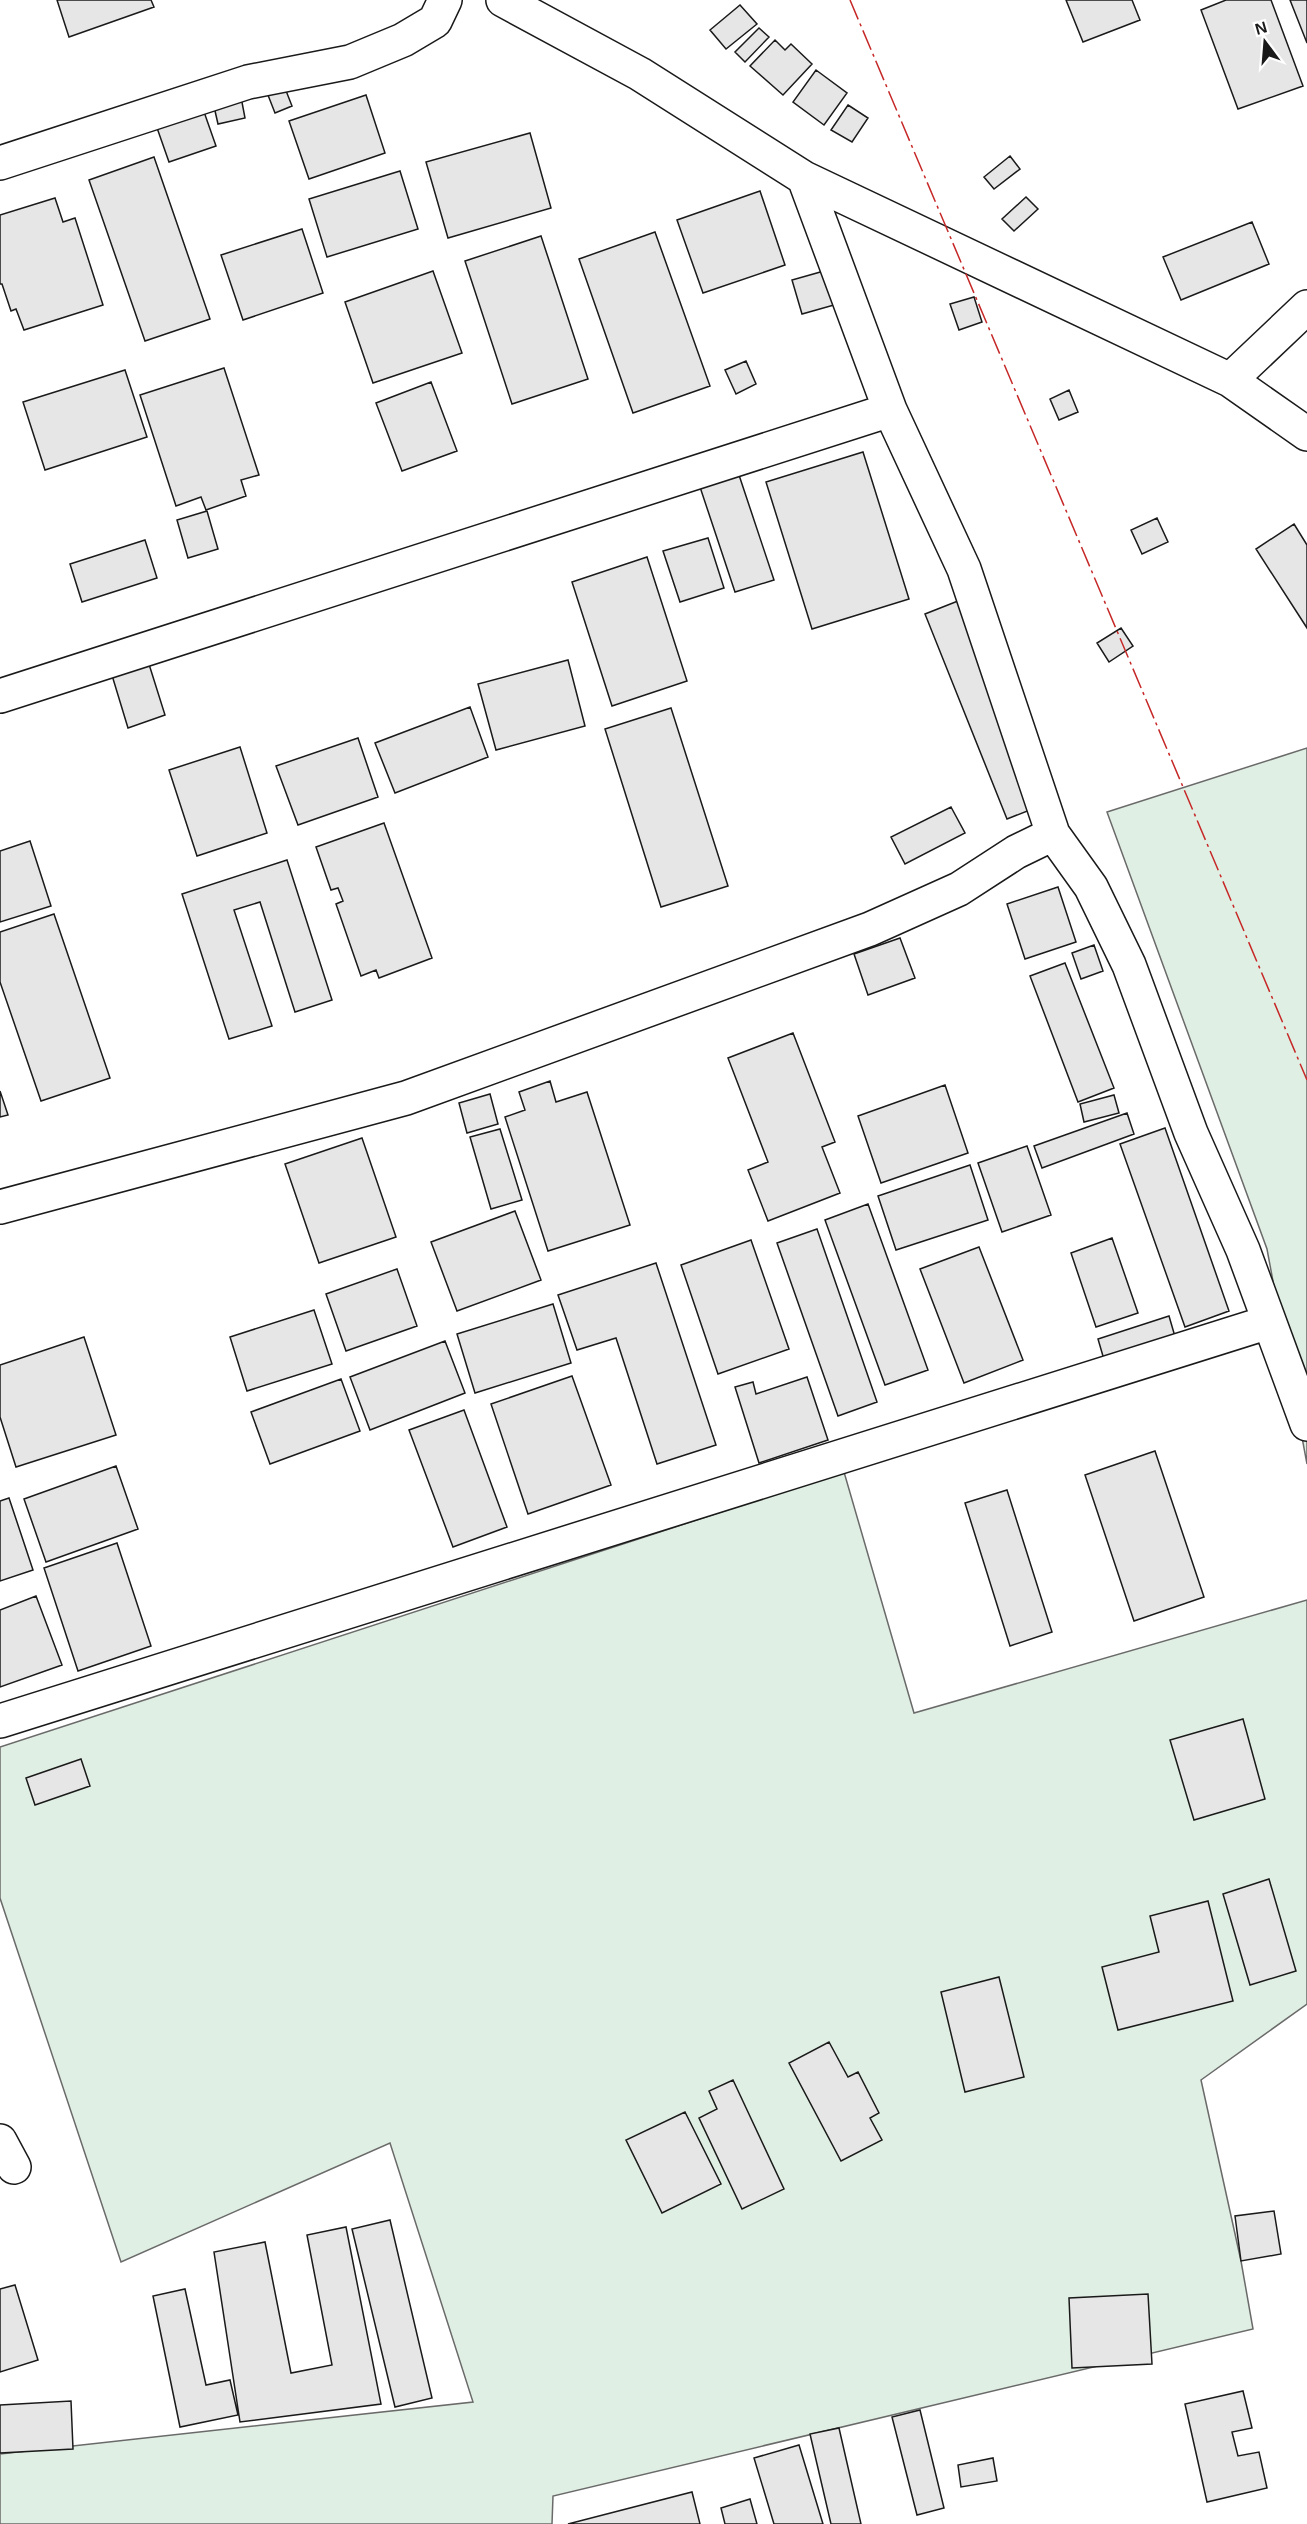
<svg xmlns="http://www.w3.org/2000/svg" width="1307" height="2524" viewBox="0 0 1307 2524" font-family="Arial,sans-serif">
<rect width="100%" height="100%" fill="#fff"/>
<!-- green -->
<path fill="#e0efe3" stroke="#6a6a6a" stroke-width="1.5" d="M1307 748V1464L1267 1249 1107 812Z
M844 1472 914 1713 1307 1600V2004L1201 2080 1241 2261 1253 2329 553 2496 552 2524H0V2454L473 2402 390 2143 121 2262 0 1898V1747Z"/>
<!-- building -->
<path fill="#e6e6e6" stroke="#1a1a1a" stroke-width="1.5" d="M57 0H151L154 7 69 37Z
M1066 0H1132L1140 20 1083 42Z
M1226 0H1271L1303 86 1238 109 1201 10Z
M1290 0H1307V43Z
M740 5 757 24 726 49 710 30Z
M759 28 769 37 745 62 735 52Z
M775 40 785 50 791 44 812 64 783 95 750 66Z
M816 70 847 93 824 125 793 102Z
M283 83 292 106 275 113 266 90Z
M366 95 385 153 309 179 289 121Z
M241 97 245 118 218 124 213 102Z
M848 105 868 118 852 142 831 130Z
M203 109 216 146 169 162 156 125Z
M530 133 551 208 448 238 426 162Z
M1010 156 1020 169 994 189 984 177Z
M154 157 210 319 145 341 89 180Z
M400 171 418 229 327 257 309 199Z
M760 191 785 265 703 293 677 220Z
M1026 197 1038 209 1014 231 1002 219Z
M55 198 63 222 75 218 103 305 24 330 16 309 11 311 2 284H0V215Z
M1252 222 1269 264 1181 300 1163 257Z
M302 229 323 293 243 320 221 255Z
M655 232 710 386 633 413 579 259Z
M541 236 588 379 512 404 465 261Z
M433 271 462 353 373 383 345 302Z
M824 271 834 305 802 314 792 280Z
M974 297 982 322 959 330 950 304Z
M746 361 756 384 736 394 725 370Z
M224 368 259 475 241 480 246 496 206 510 201 497 176 506 140 395Z
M125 370 147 437 45 470 23 402Z
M431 382 457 451 402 471 376 403Z
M1069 390 1078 412 1059 420 1050 399Z
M863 452 909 599 812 629 766 482Z
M737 469 774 580 735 592 698 481Z
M207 511 218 549 188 558 177 520Z
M1157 518 1168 542 1142 554 1131 530Z
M1294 524 1307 545V628L1256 549Z
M708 538 724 588 680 602 663 551Z
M145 540 157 578 82 602 70 564Z
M647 557 687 681 612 706 572 582Z
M963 599 1045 804 1007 819 925 614Z
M1121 628 1133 646 1109 662 1097 643Z
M568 660 585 726 496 750 478 684Z
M148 661 165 715 128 728 111 672Z
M470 707 488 757 395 793 375 743Z
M671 708 728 886 661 907 605 729Z
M358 738 378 797 298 825 276 766Z
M240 747 267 833 197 856 169 770Z
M951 807 965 833 905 864 891 837Z
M384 823 432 958 379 978 376 970 361 976 336 904 343 901 338 888 331 890 316 847Z
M30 841 51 906 0 922V851Z
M287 860 332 1000 295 1012 260 902 234 910 272 1026 229 1039 182 894Z
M1058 887 1076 942 1025 959 1007 904Z
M54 914 110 1078 41 1101 0 982V932Z
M900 938 915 978 868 995 854 954Z
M1094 945 1103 971 1081 979 1072 953Z
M1065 963 1114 1088 1078 1102 1030 976Z
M793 1033 835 1142 822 1147 840 1193 768 1221 748 1170 768 1162 728 1058Z
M550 1081 556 1102 587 1092 630 1225 548 1251 505 1117 525 1110 519 1092Z
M945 1085 968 1153 881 1183 858 1116Z
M0 1091 8 1115 0 1117Z
M490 1094 498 1124 467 1133 459 1103Z
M1114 1095 1119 1113 1084 1122 1080 1104Z
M1127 1113 1134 1134 1042 1168 1034 1146Z
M1165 1128 1229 1311 1185 1327 1120 1144Z
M500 1129 522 1200 491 1209 470 1137Z
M362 1138 396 1237 319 1263 285 1164Z
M1027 1146 1051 1215 1002 1232 978 1163Z
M970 1165 988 1220 896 1250 878 1196Z
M868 1204 928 1370 885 1385 825 1220Z
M515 1211 541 1280 457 1311 431 1242Z
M817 1229 877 1402 838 1416 777 1243Z
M1112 1238 1138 1313 1096 1327 1071 1253Z
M751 1240 789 1349 718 1374 681 1265Z
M979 1247 1023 1360 964 1383 920 1269Z
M656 1263 716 1445 657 1464 616 1338 577 1350 558 1295Z
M397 1269 417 1326 346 1351 326 1294Z
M553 1304 571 1363 475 1393 457 1334Z
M314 1310 332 1364 247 1391 230 1337Z
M1169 1316 1176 1340 1105 1363 1098 1339Z
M84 1337 116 1435 16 1467 0 1417V1365Z
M445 1341 465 1393 370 1430 350 1377Z
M572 1376 611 1485 528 1514 491 1404Z
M807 1377 828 1440 759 1463 735 1387 753 1382 756 1394Z
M341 1379 360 1431 270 1464 251 1412Z
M464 1410 507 1527 453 1547 409 1430Z
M1155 1451 1204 1597 1134 1621 1085 1475Z
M116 1466 138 1529 46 1562 24 1499Z
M1007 1490 1052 1632 1010 1646 965 1503Z
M9 1498 33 1570 0 1581V1501Z
M117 1543 151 1646 78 1671 44 1568Z
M36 1596 62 1665 0 1687V1610Z
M1243 1719 1265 1799 1194 1820 1170 1740Z
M81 1759 90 1786 35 1805 26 1778Z
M1269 1879 1296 1971 1250 1985 1223 1894Z
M1208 1901 1233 2001 1118 2030 1102 1967 1159 1952 1150 1916Z
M999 1977 1024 2077 965 2092 941 1992Z
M829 2042 848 2077 858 2072 879 2113 870 2118 882 2140 841 2161 789 2063Z
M733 2080 784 2189 742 2209 699 2118 717 2109 709 2091Z
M685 2112 721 2184 662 2213 626 2140Z
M1274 2211 1281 2254 1241 2261 1235 2216Z
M390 2220 432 2398 395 2407 352 2229Z
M346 2227 381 2404 240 2422 214 2252 265 2242 291 2373 332 2365 307 2235Z
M15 2285 38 2360 0 2372V2289Z
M185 2289 206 2385 230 2380 238 2415 180 2427 153 2296Z
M1148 2294 1152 2364 1072 2368 1069 2298Z
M1243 2391 1252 2428 1232 2432 1238 2456 1259 2452 1267 2488 1207 2502 1185 2404Z
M71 2401 73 2449 0 2453V2405Z
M920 2410 944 2508 917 2515 892 2417Z
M839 2428 861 2524H831L810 2434Z
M799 2445 823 2524H774L754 2458Z
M993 2458 997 2481 961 2487 958 2465Z
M692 2492 700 2524H568Z
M750 2499 757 2524H725L721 2508Z"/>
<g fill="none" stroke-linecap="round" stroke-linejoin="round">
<!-- street casing -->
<g stroke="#1a1a1a" stroke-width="36">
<path id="street" d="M503 0 640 74 804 178 1230 380 1307 434
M0 163 248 82 350 62 403 40 435 21 445 0
M1230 380 1307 307
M0 696 890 410
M1053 834 1091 887 1129 965 1191 1133 1243 1250 1307 1424
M0 1207 406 1098 870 929 959 889 1016 852 1053 834 964 569 890 410 804 178
M0 1721 1269 1322
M0 2141 14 2167"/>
</g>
<!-- street -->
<use href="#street" stroke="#fff" stroke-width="33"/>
<!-- power -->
<path stroke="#c62828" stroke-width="1.5" stroke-dasharray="21 4.5 3 4.5" stroke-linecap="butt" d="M850 0 1307 1080"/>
</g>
<!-- north arrow -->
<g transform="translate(1265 42) rotate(344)" stroke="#ffffff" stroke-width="4.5" paint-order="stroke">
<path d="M0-4.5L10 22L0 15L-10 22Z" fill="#1a1a1a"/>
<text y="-9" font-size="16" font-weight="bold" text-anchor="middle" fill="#1a1a1a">N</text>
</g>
</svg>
